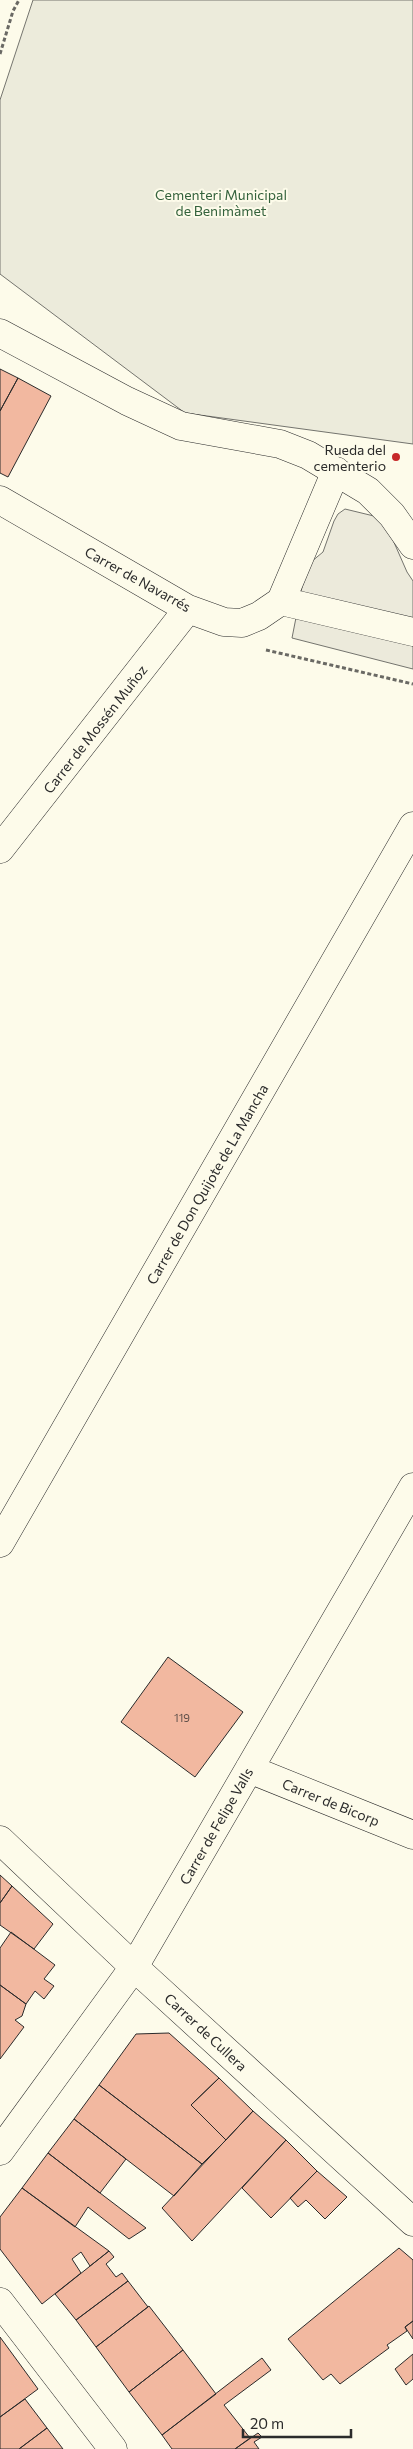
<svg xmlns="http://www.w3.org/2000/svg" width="413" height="2449" viewBox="0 0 413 2449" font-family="Commissioner,sans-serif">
<rect width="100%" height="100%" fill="#fdfbea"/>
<!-- green -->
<path fill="#ecebdb" stroke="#74746e" d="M33 0H413V444L185 413 0 274V100Z"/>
<!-- parking -->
<path fill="#eceadb" stroke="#74746e" d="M345 509 378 517 389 531 407 572 413 581V669L292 638 302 587 311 562 323 552 334 521 338 514Z"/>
<!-- building -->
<path fill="#f2b8a0" stroke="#2b2b2b" d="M0 369 18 378 0 411Z
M18 378 51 396 8 477 0 473V411Z
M168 1657 243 1712 195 1777 121 1722Z
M0 1875 12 1886 0 1903Z
M12 1886 53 1924 34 1949 0 1925V1903Z
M11 1932 55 1965 44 1979 54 1986 44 1999 35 1991 26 2004 0 1985V1948Z
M0 1985 26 2004 22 2016 15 2020 24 2027 0 2059Z
M169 2033 219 2078 191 2105 226 2140 202 2164 99 2085 136 2034Z
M219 2078 253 2111 226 2140 191 2105Z
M99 2085 202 2164 174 2196 74 2119Z
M253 2111 286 2140 192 2241 162 2208Z
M74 2119 126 2159 100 2193 48 2153Z
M286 2140 317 2171 271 2218 242 2188Z
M48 2153 100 2193 146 2228 129 2239 88 2207 75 2227 22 2188Z
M317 2171 347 2197 325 2219 306 2200 298 2207 290 2198Z
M22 2188 109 2251 90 2266 81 2252 72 2259 81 2273 42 2304 0 2249V2217Z
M399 2248 413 2260V2321L405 2327 407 2331 387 2345 389 2348 340 2384 331 2374 323 2380 288 2339Z
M109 2251 114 2257 106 2264 116 2277 122 2273 128 2281 76 2320 55 2294Z
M128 2281 148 2307 96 2347 76 2320Z
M149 2306 183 2350 129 2392 96 2347Z
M413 2321V2339L405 2327Z
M0 2337 38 2389 0 2417Z
M183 2350 216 2394 162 2435 129 2392Z
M413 2354V2379L406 2385 395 2369Z
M262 2358 271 2370 224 2405 250 2438 235 2449H172L162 2435Z
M25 2399 47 2428 19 2449H0V2417Z
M47 2428 63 2449H19Z
M258 2433 262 2437 254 2442 259 2449H235Z"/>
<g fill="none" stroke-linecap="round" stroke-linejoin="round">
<!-- street casing -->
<g stroke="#2b2b2b" stroke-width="29">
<path id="street" d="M0 333 127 401 181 426 280 444 308 455 368 491 392 515 413 545
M0 500 188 609 224 622 242 623 259 616 281 601 336 471
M281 601 413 632
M0 849 188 609
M0 1543 413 826
M249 1769 413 1835
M0 1840 134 1967 413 2222
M0 2151 134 1967 413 1487
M0 2302 113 2449"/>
</g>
<!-- path -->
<path stroke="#6a6964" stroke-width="3" stroke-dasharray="4 2.5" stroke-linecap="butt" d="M0 54 13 11 19 0
M266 650 413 684"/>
<!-- street -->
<use href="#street" stroke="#fdfbea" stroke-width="28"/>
</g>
<!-- markers -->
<circle fill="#c62828" stroke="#fdfbea" stroke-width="2" cx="396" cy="457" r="5"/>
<g text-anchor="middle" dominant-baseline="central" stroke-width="4" stroke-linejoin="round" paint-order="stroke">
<!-- number labels -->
<g font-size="11" fill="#5d4e48">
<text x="182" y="1717">119</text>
</g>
<!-- park labels -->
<g font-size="14" fill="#34623c" stroke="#fdfbea">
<text x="221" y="194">Cementeri Municipal<tspan x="221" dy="16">de Benimàmet</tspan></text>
</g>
<!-- poi labels -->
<g font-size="14" fill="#2b2b2b" stroke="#fdfbea" text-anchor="end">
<text x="386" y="449">Rueda del<tspan x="386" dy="16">cementerio</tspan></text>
</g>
<!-- street labels -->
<g font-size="14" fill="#2b2b2b" stroke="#fdfbea">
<text transform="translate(138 579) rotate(29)">Carrer de Navarrés</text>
<text transform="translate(95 729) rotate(-52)">Carrer de Mossén Muñoz</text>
<text transform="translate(207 1184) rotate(-60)">Carrer de Don Quijote de La Mancha</text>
<text transform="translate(331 1802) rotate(22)">Carrer de Bicorp</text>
<text transform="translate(216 1826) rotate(-60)">Carrer de Felipe Valls</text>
<text transform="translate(206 2032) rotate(43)">Carrer de Cullera</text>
</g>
</g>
<!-- scale -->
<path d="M243 2429v8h108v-8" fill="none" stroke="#2b2b2b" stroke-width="2.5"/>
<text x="250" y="2429" font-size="15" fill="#2b2b2b" stroke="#fdfbea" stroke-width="4" paint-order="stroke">20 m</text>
</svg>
